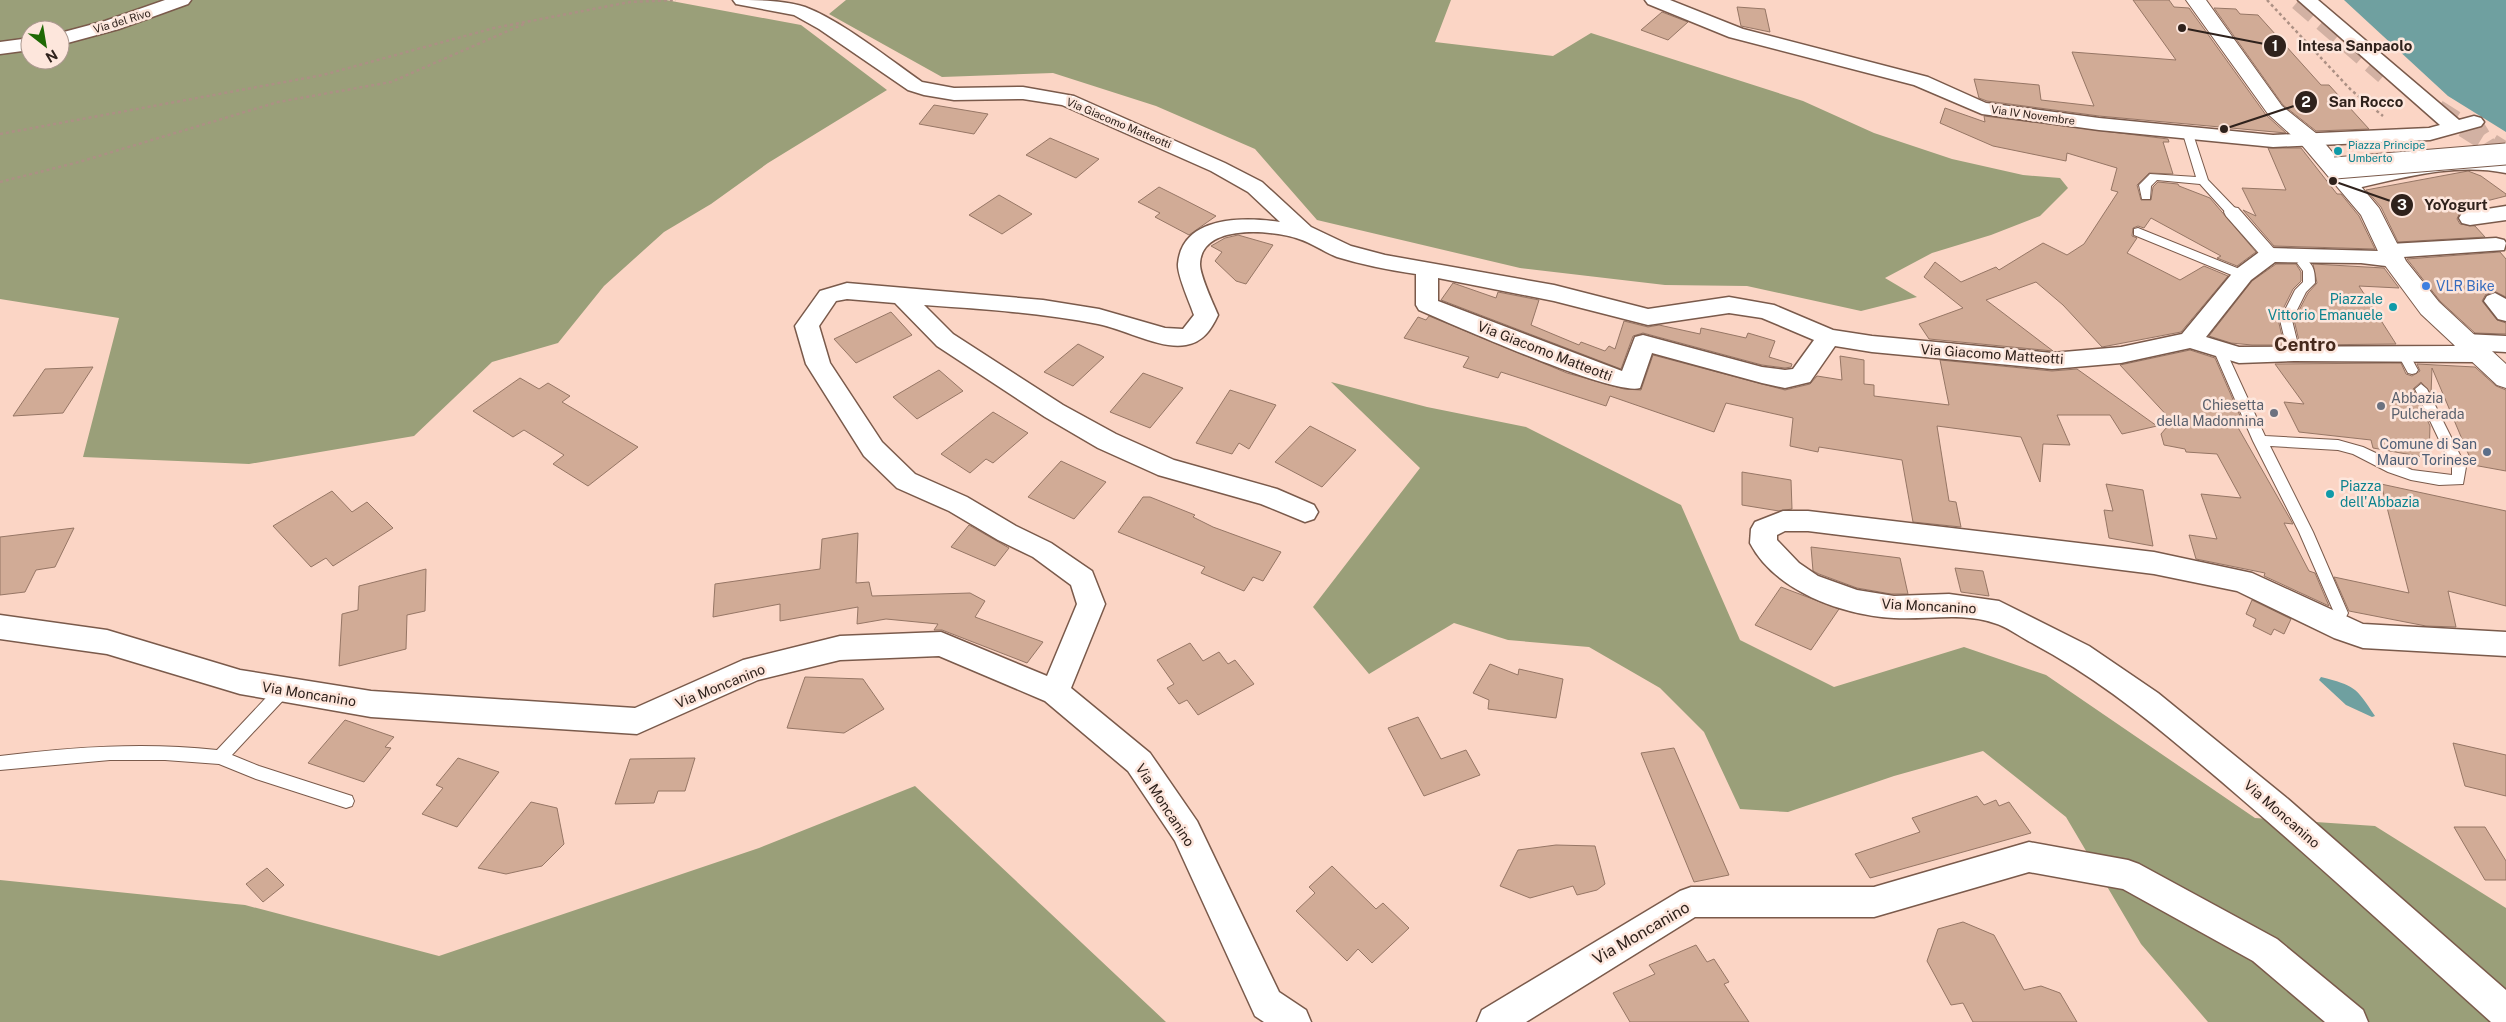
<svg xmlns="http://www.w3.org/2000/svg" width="2506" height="1022" viewBox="0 0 2506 1022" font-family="'Public Sans',sans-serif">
<rect width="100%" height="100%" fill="#fbd5c5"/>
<!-- forest -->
<path fill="#9a9f79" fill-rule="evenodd" d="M0 0H666L801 25 887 90 768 163 711 204 664 232 604 286 558 343 492 362 414 436 249 464 83 457 119 318 0 299ZM30 30H60V60H30Z
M846 0H1451L1435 42 1553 56 1591 33 1803 101 1874 133 1952 159 2023 175 2060 178 2068 188 2040 216 1991 235 1932 253 1885 278 1917 297 1861 311 1747 286 1665 285 1520 268 1317 220 1255 149 1156 106 1053 73 942 77 829 14Z
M1331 382 1427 407 1526 427 1681 505 1740 640 1834 687 1964 647 2046 675 2255 818 2375 826 2506 908V1022H2208L2141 944 2066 817 1983 751 1894 776 1788 812 1740 809 1704 732 1660 688 1589 647 1508 640 1454 623 1369 674 1313 607 1420 468Z
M915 786 1166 1022H0V880L245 905 439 956 759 848Z"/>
<!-- water -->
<path fill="#6fa0a0" d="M2344 0H2506V132L2448 96Z
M2321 677C2355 686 2355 686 2375 716L2372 717 2346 705 2319 680Z"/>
<!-- building -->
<path fill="#d1ab96" stroke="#967665" d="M2133 0H2169L2174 7 2189 8 2266 115 2286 133 2099 116 1987 101 1979 98 1974 79 2039 85 2041 100 2094 106 2072 52 2176 60Z
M1737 7 1765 9 1770 32 1741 26Z
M2214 8 2236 9 2240 14 2258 15 2321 85H2329L2369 129 2316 131 2283 105Z
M1662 12 1688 22 1668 40 1641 30Z
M934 105 988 114 974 134 919 124Z
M1945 108 1985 122 1984 116 2168 139 2169 142H2163L2173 174 2149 173 2137 185 2141 200H2151L2153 187 2158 182 2178 184 2179 186 2210 198 2256 252 2237 266 2217 258 2221 256 2151 218 2144 228 2138 226 2133 228 2132 236 2137 238 2127 253 2180 280 2204 266 2228 276 2181 332 2102 347 2063 305 2036 282 1986 300 2053 351 1929 339 1919 324 1963 308 1924 277 1935 262 1961 282 1996 267 1999 270 2043 243 2067 255 2084 244 2118 192 2111 190 2117 168 2067 153 2066 161 1993 146 1940 123Z
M1050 138 1099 159 1076 178 1026 155Z
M2268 148H2301L2337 194H2341L2359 216 2375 249 2274 246 2243 210 2256 216 2242 188 2286 190Z
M2468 171 2481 176 2506 194V196L2455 209 2460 212 2457 219 2460 224 2475 226 2485 237 2398 242 2381 207 2366 190Z
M1159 187 1181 198 1216 216 1189 235 1155 217 1160 213 1138 202Z
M999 195 1032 214 1002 234 969 215Z
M1238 235 1273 245 1246 284 1236 281 1215 261 1222 252 1211 246 1225 238Z
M2500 252 2506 259V297L2494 291 2486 294 2482 301 2497 320 2506 323V334L2475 333 2440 301 2407 259Z
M2276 264H2296L2301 272V281L2293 289 2278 319 2284 345H2252L2231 343 2209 336 2252 281Z
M2313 264 2384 268 2399 288 2359 286 2396 344 2300 345 2294 320 2308 293 2317 283Z
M1453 283 1496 298 1498 292 1539 300 1531 325 1579 345 1581 342 1605 351 1609 346 1615 349 1624 321 1648 327 1659 325 1700 334 1701 328 1746 338 1748 333 1775 341 1769 357 1792 364 1791 367 1785 368 1762 365 1643 333 1633 336 1621 369 1441 300Z
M891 312 912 335 856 363 834 339Z
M1429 316 1567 373 1624 389 1641 390 1653 355 1785 390 1810 384 1817 376 1842 380 1840 356 1864 360V384L1874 385V396L1949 405 1940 360 2052 371 2077 369 2157 426 2122 434 2110 415H2057L2070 445 2043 444 2040 482 2021 437 1937 426 1949 501 1956 502 1961 527 1913 522 1902 460 1819 447 1818 452 1790 446 1793 418 1726 403 1714 432 1610 396 1606 406 1501 372 1498 378 1463 367 1469 357 1404 338 1418 317 1426 320Z
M1078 344 1104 357 1073 386 1044 372Z
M2190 350 2215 358 2241 418 2232 417 2293 524 2284 523 2309 571 2315 573 2329 606 2264 576 2265 573 2196 559 2189 535 2217 539 2201 494 2241 498 2217 454 2186 452 2185 449 2164 445 2161 434 2172 421 2120 365Z
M2401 363 2406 374 2412 376 2420 371 2417 364 2475 367 2496 386 2506 390V471L2473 465 2432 368 2431 394 2421 382 2413 389 2430 426 2429 458 2373 448 2371 440 2299 432 2284 402 2304 404 2275 364Z
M93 367 63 413 13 416 45 369Z
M939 370 963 391 917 419 893 397Z
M1143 373 1183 388 1150 428 1110 412Z
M520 378 539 389 548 383 570 396 562 402 638 447 588 486 553 464 564 455 524 430 513 437 473 411Z
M1230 390 1276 405 1249 449 1239 443 1232 454 1196 443Z
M993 412 1028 433 993 463 986 459 970 473 941 454Z
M1310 426 1356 450 1322 487 1275 462Z
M1061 461 1106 482 1074 519 1028 497Z
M1742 472 1791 480 1792 509 1779 511 1742 505Z
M2106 484 2143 490 2153 546 2109 538 2104 510 2113 511Z
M2381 484 2506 511V606L2448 591 2456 627 2426 626 2349 611 2334 577 2409 593Z
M332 491 352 512 367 502 393 528 333 566 326 558 311 567 273 526Z
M1143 497H1150L1195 515 1193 517 1213 527 1281 552 1263 581 1253 577 1244 591 1201 573 1205 567 1118 532Z
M969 525 1009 548 995 566 951 547Z
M74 528 55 567 36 570 25 592 0 595V537Z
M858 533 856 583 869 582 872 596 970 593 985 601 975 617 1043 642 1027 663 942 630H934L938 624 886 619 857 624 858 607 780 621V604L713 617 715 584 820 569 822 539Z
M1811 547 1900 558 1908 594H1891L1857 588 1819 574 1813 571Z
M1955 568 1983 571 1989 596 1961 592Z
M426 569 425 611 407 615 406 649 339 666 342 614 358 610 359 586Z
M1781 587 1839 609 1811 650 1755 625Z
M2252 600 2291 619 2284 634 2274 629 2271 635 2253 626 2256 619 2246 614Z
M1190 643 1203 661 1219 652 1228 664 1235 660 1254 684 1198 715 1187 700 1179 704 1167 688 1174 684 1157 660Z
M1490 664 1518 675 1519 669 1563 679 1556 718 1488 709 1489 700 1473 693Z
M805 677 863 679 884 709 844 733 787 728Z
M1418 717 1441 759 1466 750 1480 775 1424 796 1388 728Z
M345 720 394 737 385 747 391 748 364 782 308 763Z
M2453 743 2506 755V796L2465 786Z
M1674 748 1729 875 1694 882 1641 753Z
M458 758 499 772 457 827 422 814 443 788 436 785Z
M695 758 685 791H658L654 803 615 804 630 759Z
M1977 796 1984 805 1996 800 1999 806 2009 802 2031 833 1870 878 1855 854 1920 832 1912 818Z
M531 802 557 808 564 844 542 866 506 874 478 868Z
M2454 827H2485L2506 861V880H2485Z
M1556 845 1595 846 1605 884 1597 890 1577 895 1573 886 1530 898 1500 886 1518 850Z
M1332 866 1376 909 1383 903 1409 928 1372 963 1358 949 1347 961 1296 911 1315 893 1309 887Z
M267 868 284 885 263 902 246 884Z
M1963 922 1994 935 2024 990 2041 986 2060 993 2077 1022H1973L1963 1003 1951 1005 1927 961 1938 929Z
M1696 945 1707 962 1714 959 1729 982 1724 984 1749 1022H1630L1613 993 1655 974 1649 965Z"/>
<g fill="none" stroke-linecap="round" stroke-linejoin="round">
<!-- pedestrian-tunnel -->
<path stroke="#d2b1a3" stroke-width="16" stroke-dasharray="16 8" stroke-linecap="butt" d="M2474 122 2492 151 2506 166"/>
<!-- primary-tunnel -->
<path stroke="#d2b1a3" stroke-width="21" stroke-dasharray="21 11" stroke-linecap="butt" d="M2299 0 2385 74
M2437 110 2506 153"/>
<!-- service casing -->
<g stroke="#7a5a4b" stroke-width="2">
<path id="service" d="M2188 131 2193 134 2208 180 2236 209V215H2228L2200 184 2157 180 2151 186 2150 199H2142L2139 185 2150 174 2196 177 2183 134Z
M2138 228 2247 272 2249 275 2247 278H2239L2134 235V229Z
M2303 259C2314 262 2315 273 2315 283L2306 292 2292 320 2300 353 2294 357 2288 353 2280 320 2295 290 2303 282V271L2297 263Z
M2219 345 2225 349 2265 436 2338 440 2363 447 2412 470 2452 475V467L2415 389 2421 384 2427 389 2466 467 2463 484 2439 485 2411 480 2388 472 2353 454 2338 450 2270 446 2313 532 2348 613 2346 617 2341 619 2336 617 2299 532 2253 441 2213 349Z
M2403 349 2407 350 2418 370 2416 373 2412 374 2408 373 2397 353Z
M284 683 289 684 292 689 289 694 232 755 259 766 352 796 354 801 352 806 346 808 256 779 219 764 165 760H110L0 770V756C72 747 144 742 217 750L279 684Z"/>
</g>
<!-- pedestrian casing -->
<g stroke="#7a5a4b" stroke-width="2">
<path id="pedestrian" d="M2232 207 2238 208 2276 251 2278 255 2276 259H2264L2226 216 2224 212 2226 208Z"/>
</g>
<!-- minor casing -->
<g stroke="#7a5a4b" stroke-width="3">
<path id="minor" d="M165 0H191L188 4 119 29 60 45V33L105 21Z
M733 0C757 0 783 0 805 7 842 21 889 59 922 82L954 88 1023 87 1074 96 1225 163 1262 182 1311 227 1351 246 1385 255 1554 285 1648 309 1729 297 1774 305 1833 330 1872 336 2052 353 2121 347 2182 334 2235 270 2262 250 2270 248 2379 251 2382 246 2390 244 2496 238 2504 240 2506 243 2504 250 2403 257 2405 260 2402 265 2394 267 2361 263 2275 262 2251 280 2206 337 2239 347 2455 346 2453 342 2457 336 2465 334 2506 336V352L2488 351 2490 354 2486 360 2478 362 2294 361 2239 363 2190 348 2121 363 2052 369 1872 352 1835 346 1810 382 1785 388 1762 383 1652 353 1640 388C1613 396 1454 325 1419 310L1416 305V274C1389 270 1363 265 1337 257 1324 252 1312 243 1299 239 1273 230 1201 223 1200 264 1200 276 1213 303 1218 315 1211 330 1203 342 1186 345 1161 350 1124 329 1098 324 1041 313 982 309 924 305L953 334 1063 405 1116 434 1174 460 1277 489 1314 505 1318 512 1314 519 1305 522 1261 504 1158 475 1098 448 1045 417 937 346 895 303 847 299 836 301 819 326 830 363 882 442 915 474 967 497 1016 526 1051 543 1092 571 1105 604 1071 688 1150 753 1197 821 1279 992 1306 1010 1311 1022H1264L1255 1016 1175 841 1128 771 1045 701 939 656 840 660 758 680 637 734 371 717 240 694 107 654 0 639V615L107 630 240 670 371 691 635 708 743 660 840 636 941 632 1047 676 1077 604 1071 585 1033 557 998 540 949 511 897 488 864 456 806 364 795 326 820 291 847 283 1043 300 1099 309 1165 328 1183 329 1194 315C1190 303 1177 275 1178 264 1182 215 1245 217 1280 222L1248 192 1211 171 1062 105 1023 99 954 100 924 95 908 90 819 29 794 15 736 4ZM1438 278 1554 301 1648 325 1729 313 1762 318 1814 340 1793 369 1785 370 1762 367 1643 335 1635 337 1622 371 1438 301Z
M1645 0H1670L1743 29 1928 77 1986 103 2099 118 2273 135 2429 128 2440 125 2298 0H2318L2459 120 2474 116 2481 118 2484 122 2481 126 2430 140 2273 147 2099 130 1982 114 1914 85 1729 37 1648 4Z
M30 38V50L0 54V42Z
M2469 156 2506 161V173C2452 162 2400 179 2348 190L2341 189 2337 184 2341 179 2427 161Z
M2506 206V220L2470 225 2462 223 2459 218 2462 213Z
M2495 293 2506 299V321L2498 319 2484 301 2487 296Z
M1783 511H1808L2154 552 2252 573 2363 624 2506 632V656L2363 648 2334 638 2237 591 2154 574 1808 531H1785L1777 535V540L1799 563 1818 576 1857 590 1894 596 1949 594 1999 601 2089 646 2158 693 2288 799 2506 990V1022H2491C2391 932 2293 841 2190 755 2139 712 2089 673 2030 642 2019 636 2006 626 1994 623 1961 612 1927 620 1894 618 1842 615 1775 591 1750 543L1751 529 1755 522Z
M2029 842 2128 860 2139 864 2277 939 2363 1010 2368 1022H2325L2253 961 2123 889 2029 872 1874 917H1695L1526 1022H1477L1482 1010 1680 891 1691 887H1874Z"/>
</g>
<!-- tertiary casing -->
<g stroke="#7a5a4b" stroke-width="2">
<path id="tertiary" d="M2186 0H2206L2282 106 2317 134 2379 208 2406 261 2439 302 2506 364V388L2497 385 2421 314 2384 264 2361 215 2301 144 2268 114Z"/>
</g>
<!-- path -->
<path stroke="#ac9084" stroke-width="2.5" stroke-dasharray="3 3" stroke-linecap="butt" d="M2267 0 2351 90 2383 116
M0 134 323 75 494 28 630 2 676 0
M0 182 79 162 278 102 391 82 524 24"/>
<!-- service -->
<use href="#service" fill="#fff" fill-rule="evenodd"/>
<!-- pedestrian -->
<use href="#pedestrian" fill="#fff" fill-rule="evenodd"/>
<!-- minor -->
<use href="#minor" fill="#fff" fill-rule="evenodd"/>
<!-- tertiary -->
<use href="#tertiary" fill="#fff" fill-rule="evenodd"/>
<!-- tertiary-bridge casing -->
<g stroke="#7a5a4b" stroke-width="23" stroke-linecap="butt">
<path id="tertiary-bridge" d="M2335 168 2506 154"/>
</g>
<!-- tertiary-bridge -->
<use href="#tertiary-bridge" stroke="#fff" stroke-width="21"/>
</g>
<!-- markers -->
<g fill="#0f9aa8" stroke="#fde6dc" stroke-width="2">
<circle cx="2338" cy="151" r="5"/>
<circle cx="2393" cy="307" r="5"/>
<circle cx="2330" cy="494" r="5"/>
</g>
<circle fill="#3f7fe0" stroke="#fde6dc" stroke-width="2" cx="2426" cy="286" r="5"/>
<g fill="#6b7280" stroke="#fde6dc" stroke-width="2">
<circle cx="2381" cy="406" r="5"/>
<circle cx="2274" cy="413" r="5"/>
</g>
<circle fill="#5c6f8a" stroke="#fde6dc" stroke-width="2" cx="2487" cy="452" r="5"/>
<g text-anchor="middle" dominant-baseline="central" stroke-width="5" stroke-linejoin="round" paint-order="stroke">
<!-- far-street labels -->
<g font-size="11" fill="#2f221c" stroke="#fde6dc">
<text transform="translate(122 21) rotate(-17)">Via del Rivo</text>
<text transform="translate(2033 115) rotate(8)">Via IV Novembre</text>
<text transform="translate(1119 123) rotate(23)">Via Giacomo Matteotti</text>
</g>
<!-- far-culture labels -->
<g font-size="11" fill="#0d838f" stroke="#fde6dc" text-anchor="start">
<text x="2348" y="145">Piazza Principe<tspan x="2348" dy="13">Umberto</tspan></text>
</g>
<!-- shop labels -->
<g font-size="14" fill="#366cbe" stroke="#fde6dc" text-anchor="start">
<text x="2436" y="286">VLR Bike</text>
</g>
<!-- culture labels -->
<g font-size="14" fill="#0d838f" stroke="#fde6dc" text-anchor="end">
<text x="2383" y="299">Piazzale<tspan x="2383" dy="16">Vittorio Emanuele</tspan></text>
<text x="2340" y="486" text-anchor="start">Piazza<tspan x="2340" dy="16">dell'Abbazia</tspan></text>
</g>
<!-- street labels -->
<g font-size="14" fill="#2f221c" stroke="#fde6dc">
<text transform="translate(1545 351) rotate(21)">Via Giacomo Matteotti</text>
<text transform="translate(1992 354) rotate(4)">Via Giacomo Matteotti</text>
<text transform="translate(1929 606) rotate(3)">Via Moncanino</text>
<text transform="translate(720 686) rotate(-22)">Via Moncanino</text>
<text transform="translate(309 694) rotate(9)">Via Moncanino</text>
<text transform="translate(1165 805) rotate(57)">Via Moncanino</text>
<text transform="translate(2282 814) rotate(41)">Via Moncanino</text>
</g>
<!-- worship labels -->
<g font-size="14" fill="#5b616d" stroke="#fde6dc" text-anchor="start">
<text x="2391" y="398">Abbazia<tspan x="2391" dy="16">Pulcherada</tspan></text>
<text x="2264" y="405" text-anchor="end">Chiesetta<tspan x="2264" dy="16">della Madonnina</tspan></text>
</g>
<!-- service labels -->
<g font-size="14" fill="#4e5e75" stroke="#fde6dc" text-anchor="end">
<text x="2477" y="444">Comune di San<tspan x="2477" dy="16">Mauro Torinese</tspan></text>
</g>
<!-- near-street labels -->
<g font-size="16" fill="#2f221c" stroke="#fde6dc">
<text transform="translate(1641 933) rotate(-30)">Via Moncanino</text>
</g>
<!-- district labels -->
<g font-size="19" font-weight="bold" fill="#462a1d" stroke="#fde6dc">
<text x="2305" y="344">Centro</text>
</g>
</g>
<!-- callouts -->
<path fill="none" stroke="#2f221c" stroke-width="2" d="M2182 28L2275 46M2224 129L2306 102M2333 181L2402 205"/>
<g fill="#2f221c" stroke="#fde6dc" stroke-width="2">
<circle cx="2182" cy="28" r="5"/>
<circle cx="2224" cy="129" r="5"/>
<circle cx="2333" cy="181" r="5"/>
<circle cx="2275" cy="46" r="12"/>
<circle cx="2306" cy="102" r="12"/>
<circle cx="2402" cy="205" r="12"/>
</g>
<g font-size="15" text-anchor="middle" font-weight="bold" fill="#fff">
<text x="2275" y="51">1</text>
<text x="2306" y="107">2</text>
<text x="2402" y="210">3</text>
</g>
<g font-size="15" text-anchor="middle" font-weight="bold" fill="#2f221c" stroke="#fde6dc" stroke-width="5" stroke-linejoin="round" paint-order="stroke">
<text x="2355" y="51">Intesa Sanpaolo</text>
<text x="2366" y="107">San Rocco</text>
<text x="2456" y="210">YoYogurt</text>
</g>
<!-- north arrow -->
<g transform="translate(45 45) rotate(149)"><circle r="24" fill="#fde6dc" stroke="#ab988f"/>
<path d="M0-4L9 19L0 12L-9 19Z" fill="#1e6804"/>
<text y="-8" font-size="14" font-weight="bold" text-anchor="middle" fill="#2f221c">N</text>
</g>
</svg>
